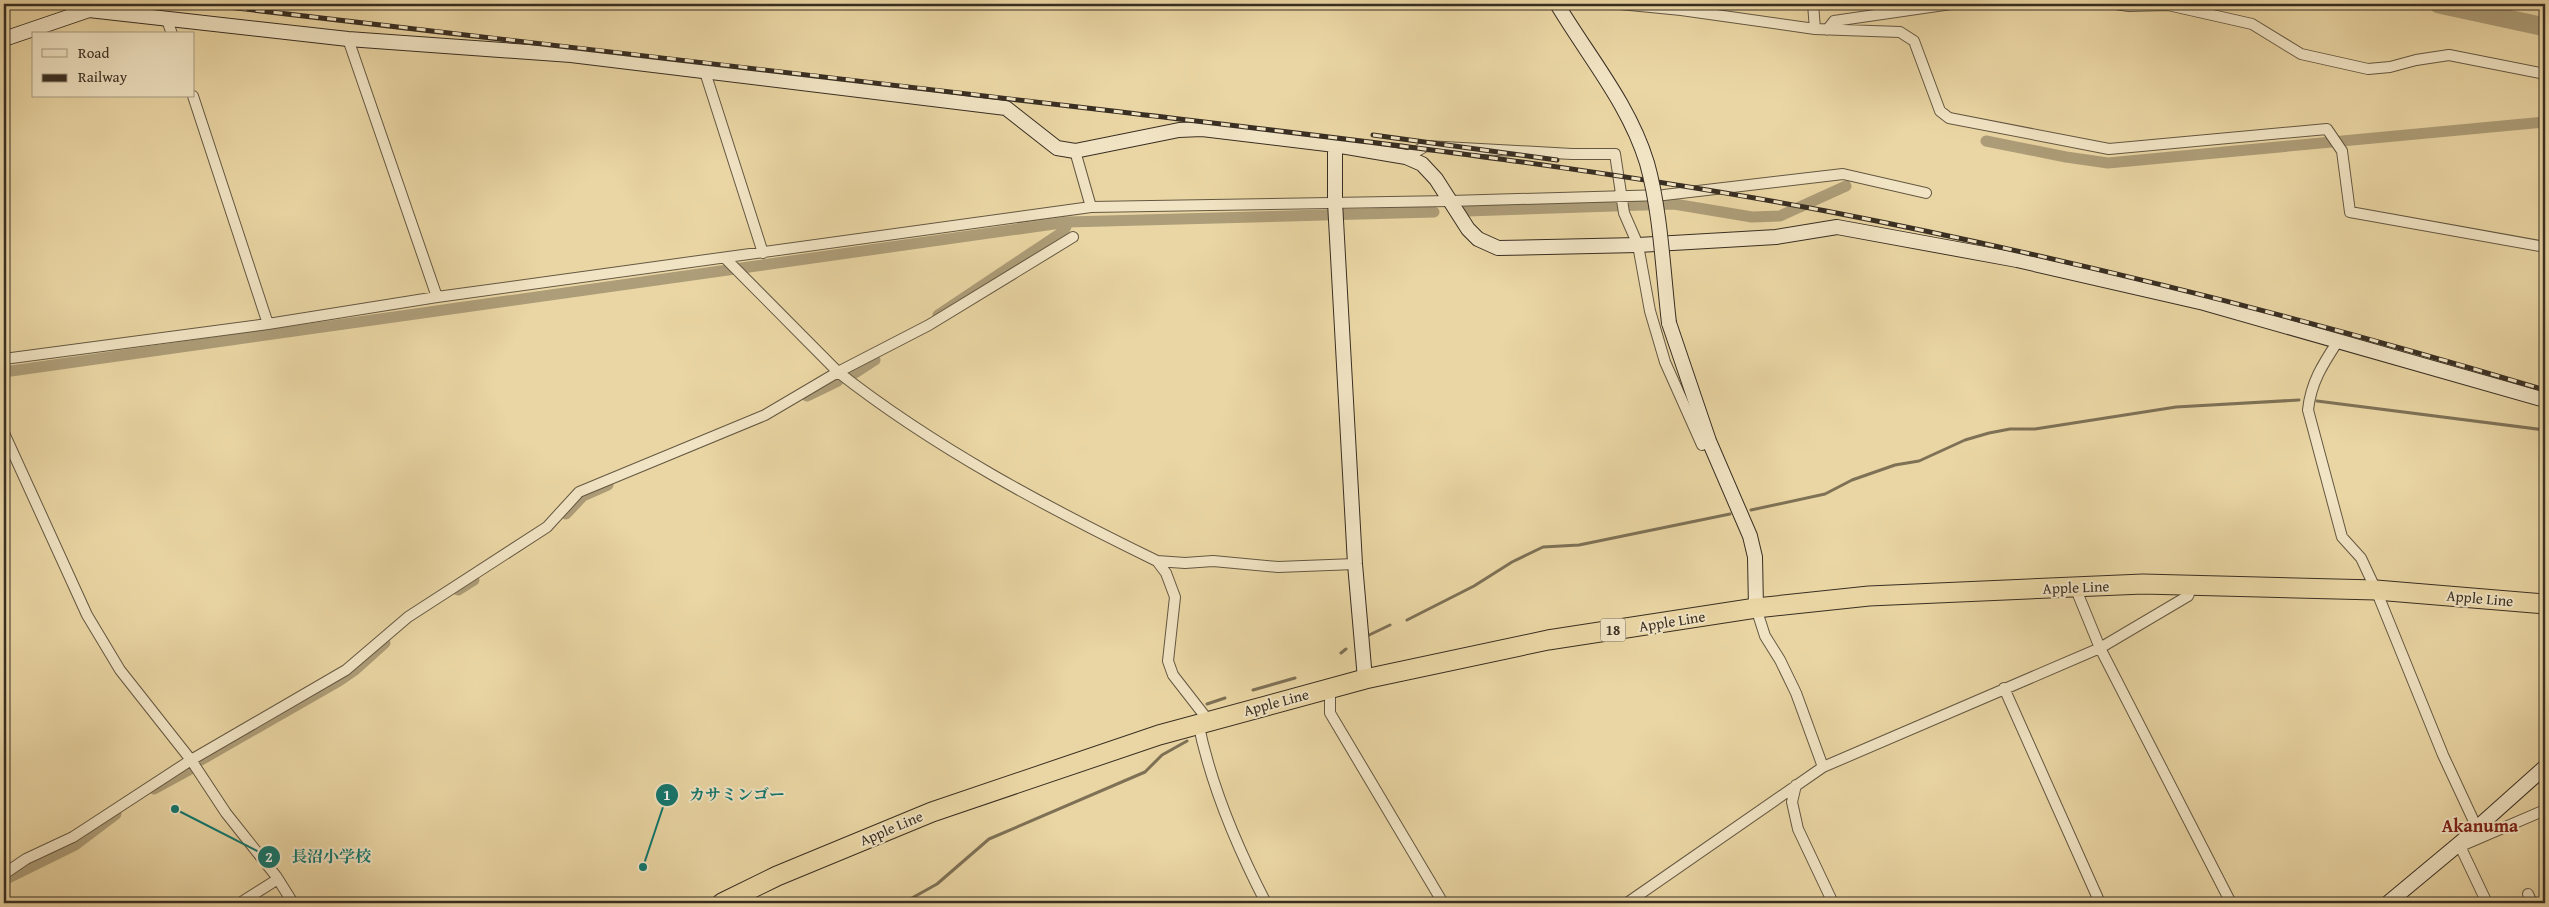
<svg xmlns="http://www.w3.org/2000/svg" width="2549" height="907" viewBox="0 0 2549 907" font-family="'Gentium Book Plus','Noto Serif JP',serif">
<rect width="100%" height="100%" fill="#ead6a4"/>
<filter id="stains"><feTurbulence type="fractalNoise" baseFrequency=".004" numOctaves="4"/><feColorMatrix values="0 0 0 0 .2 0 0 0 0 .09 0 0 0 0 .02 0 0 0 .5 -.17"/></filter>
<radialGradient id="worn" r=".72"><stop offset=".6" stop-color="#630" stop-opacity="0"/><stop offset="1" stop-color="#630" stop-opacity=".3"/></radialGradient>
<g fill="none" stroke-linecap="round" stroke-linejoin="round">
<!-- stream -->
<path stroke="#7e7156" stroke-width="3" d="M2317 401 2545 430
M1751 510 1825 494 1852 480 1895 465 1919 461 1965 440 1989 433 2010 429H2035L2176 407 2299 400
M1407 620 1474 586 1512 562 1543 547 1579 545 1730 514
M1365 637 1390 625
M1341 653 1346 649
M1253 690 1295 678
M1207 704 1225 698
M903 903 937 884 989 839 1145 772 1162 755 1187 741"/>
<!-- canal -->
<path stroke="#ad9d78" stroke-width="11" d="M1986 141 2066 157 2108 163 2545 122
M1467 211 1674 204 1752 217 1780 216 1846 186
M938 315 1064 231 1068 222
M4 372 1068 222 1434 212
M852 375 875 360
M807 396 838 381
M566 514 583 496 608 485
M458 590 474 580
M201 760 339 681 355 670 385 643
M154 789 189 770
M4 880 75 845 116 814"/>
<!-- river -->
<path stroke="#ad9d78" stroke-width="19" d="M2439 4 2545 27"/>
<!-- street casing -->
<g stroke="#645842" stroke-width="12">
<path id="street" d="M1620 4 1681 10 1815 29 1900 32 1914 41 1940 111 1949 118 2109 149 2327 129 2342 151 2350 212 2545 247
M1813 4 1815 29
M2116 4 2129 6 2168 5 2252 24 2301 54 2368 69 2390 67 2416 60 2449 55 2545 74
M167 20 172 34
M1827 30 1834 21 1951 4
M348 39 437 297
M705 72 763 253
M193 96 268 324
M1075 151 1091 207
M1406 157 1426 146 1572 154H1615L1624 213 1638 245 1650 311 1665 362 1702 445 1709 441
M725 258 838 372C935 448 1046 507 1157 561L1166 573 1175 597 1168 661 1173 675 1208 720
M2338 341C2323 364 2311 382 2308 410L2342 537 2361 558 2376 590 2443 755 2477 828
M4 359 268 324 437 297 1091 207 1450 201 1664 195 1843 174 1926 193
M4 433 87 615 120 670 191 760 226 813 276 876 293 903
M1157 561 1185 563 1213 561 1278 567 1355 564
M2075 587 2100 648 2231 903
M1756 608 1765 636 1780 660 1796 693 1823 767
M1330 688V713L1443 903
M2004 688 2100 903
M1198 722C1210 782 1238 849 1266 903
M1796 785 1792 802 1798 829 1833 903
M2460 846 2487 903
M2461 846 2545 810
M4 874 26 859 73 837 191 760 346 670 408 617 547 527 579 492 765 415 838 372 929 325 1073 237
M2528 894 2532 903
M240 903 278 879
M1627 903 1823 767 2100 648 2188 596 2193 584"/>
</g>
<!-- secondary casing -->
<g stroke="#382e22" stroke-width="16">
<path id="secondary" d="M4 39 89 10 348 39 571 55 1006 108 1057 148 1075 151 1179 130 1202 129 1335 145 1406 157 1422 164 1436 179 1468 229 1478 239 1498 248 1638 245 1742 239 1776 237 1837 227 2017 260 2204 303 2545 400
M1335 145V202L1355 564 1365 679
M1669 323 1709 441 1750 536 1755 557 1756 608
M2388 903 2460 843 2545 767"/>
</g>
<!-- highway casing -->
<g stroke="#382e22" stroke-width="21">
<path id="highway" d="M722 903 777 876 932 812 1159 735 1365 679 1548 640 1756 608 1869 596 2143 584 2376 590 2545 604"/>
</g>
<!-- street -->
<use href="#street" stroke="#f1e4c4" stroke-width="10"/>
<!-- secondary -->
<use href="#secondary" stroke="#f1e4c4" stroke-width="14"/>
<!-- highway -->
<use href="#highway" stroke="#ead6a4" stroke-width="19"/>
<!-- rail casing -->
<g stroke="#382e22" stroke-width="5">
<path id="rail" d="M202 4C503 39 804 74 1104 110 1346 139 1588 166 1826 211 2069 258 2309 319 2545 390
M1373 135 1557 160"/>
</g>
<!-- rail -->
<use href="#rail" stroke="#f1e4c4" stroke-width="3" stroke-dasharray="9" stroke-linecap="butt"/>
<!-- secondary-bridge casing -->
<g stroke="#382e22" stroke-width="16" stroke-linecap="butt">
<path id="secondary-bridge" d="M1557 4C1588 56 1629 104 1647 163 1661 213 1663 272 1669 323"/>
</g>
<!-- secondary-bridge -->
<use href="#secondary-bridge" stroke="#f1e4c4" stroke-width="14"/>
</g>
<g text-anchor="middle" dominant-baseline="central" stroke-width="4" stroke-linejoin="round" paint-order="stroke">
<!-- shield labels -->
<rect fill="#f1e4c4" stroke="#706553" stroke-width="1" x="1600.5" y="618.5" width="25" height="23" rx="4"/>
<g font-size="14" font-weight="bold" fill="#382e22">
<text x="1613" y="630">18</text>
</g>
<!-- street labels -->
<g font-size="15" fill="#382e22" stroke="#f1e4c4">
<text transform="translate(2076 587) rotate(-2)">Apple Line</text>
<text transform="translate(2480 598) rotate(5)">Apple Line</text>
<text transform="translate(1672 621) rotate(-9)">Apple Line</text>
<text transform="translate(1276 702) rotate(-15)">Apple Line</text>
<text transform="translate(891 828) rotate(-23)">Apple Line</text>
</g>
<!-- quarter labels -->
<g font-size="18" font-weight="bold" fill="#7a1f14" stroke="#f1e4c4">
<text x="2480" y="825">Akanuma</text>
</g>
</g>
<!-- callouts -->
<path fill="none" stroke="#0f766e" stroke-width="2" d="M643 867L667 795M175 809L269 857"/>
<g fill="#0f766e" stroke="#f1e4c4" stroke-width="2">
<circle cx="643" cy="867" r="5"/>
<circle cx="175" cy="809" r="5"/>
<circle cx="667" cy="795" r="12"/>
<circle cx="269" cy="857" r="12"/>
</g>
<g font-size="15" text-anchor="middle" font-weight="bold" fill="#fff">
<text x="667" y="800">1</text>
<text x="269" y="862">2</text>
</g>
<g font-size="16" text-anchor="middle" font-weight="bold" fill="#0f766e" stroke="#f1e4c4" stroke-width="4" stroke-linejoin="round" paint-order="stroke">
<text x="737" y="800">カサミンゴー</text>
<text x="331" y="862">長沼小学校</text>
</g>
<!-- margin -->
<rect width="2549" height="907" fill="none" stroke="#ead6a4" stroke-width="20"/>
<rect x="5" y="5" width="2539" height="897" fill="none" stroke="#382e22" stroke-width="2.5"/>
<rect x="10" y="10" width="2529" height="887" fill="none" stroke="#382e22"/>
<!-- legend -->
<rect x="32" y="32" width="162" height="65" fill="#f1e4c4" stroke="#a79b83"/>
<rect x="42" y="49" width="25" height="8" fill="#f1e4c4" stroke="#a79b83"/>
<text x="78" y="58" font-size="15" fill="#382e22">Road</text>
<rect x="42" y="74" width="25" height="8" fill="#382e22" stroke="#a79b83"/>
<text x="78" y="82" font-size="15" fill="#382e22">Railway</text>
<rect width="100%" height="100%" filter="url(#stains)"/>
<rect width="100%" height="100%" fill="url(#worn)"/>
</svg>
